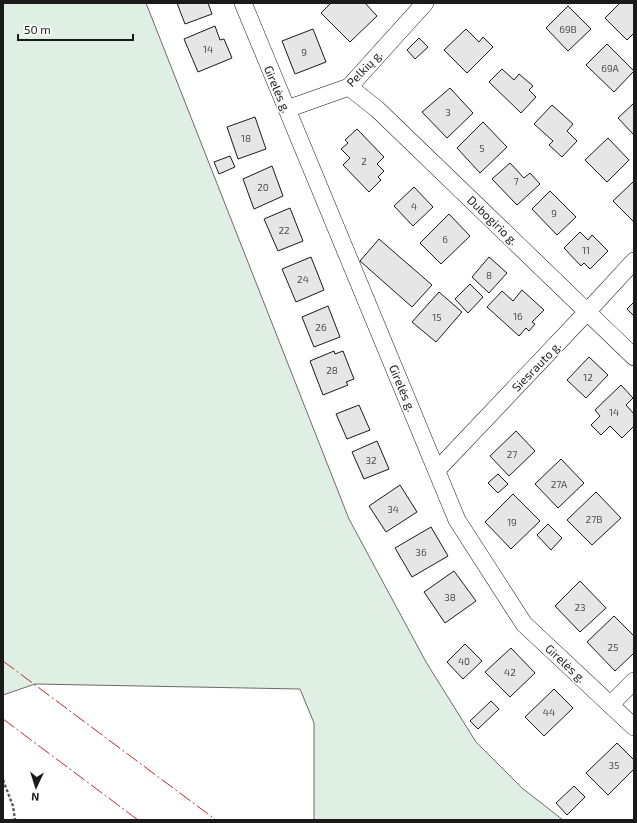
<svg xmlns="http://www.w3.org/2000/svg" width="637" height="823" viewBox="0 0 637 823" font-family="'Exo 2',sans-serif">
<rect width="100%" height="100%" fill="#fff"/>
<!-- green -->
<path fill="#e0efe3" stroke="#6a6a6a" d="M3 3H146L349 519 426 662 476 742 522 788 563 820H314V723L300 689 35 684 3 695Z"/>
<!-- building -->
<path fill="#e6e6e6" stroke="#1a1a1a" d="M177 3H208L212 14 185 24Z
M331 3H365L377 16 350 42 321 13Z
M620 3H634V33L627 40 605 18Z
M568 6 591 29 568 51 546 28Z
M215 26 220 40 224 39 232 58 198 72 184 39Z
M313 29 326 62 295 74 282 41Z
M466 29 479 42 483 37 493 47 467 73 444 50Z
M419 38 428 47 415 59 407 50Z
M607 44 634 71 614 92 586 65Z
M502 69 514 80 519 74 533 86 529 90 536 97 521 113 489 82Z
M450 88 473 113 447 138 422 112Z
M634 103V135L618 118Z
M552 105 573 124 567 131 577 141 562 157 549 145 553 141 534 124Z
M255 117 266 149 238 159 227 127Z
M483 122 507 147 480 173 457 148Z
M357 129 384 157 377 164 384 171 378 177 381 180 369 192 343 165 350 158 341 149 348 143 345 140Z
M608 138 629 160 607 182 585 160Z
M230 156 235 167 219 174 214 162Z
M510 163 524 178 530 173 540 184 517 205 492 179Z
M272 166 283 196 254 209 243 179Z
M634 181V220L633 221 613 201Z
M414 187 433 207 413 226 394 206Z
M550 191 576 217 557 235 532 209Z
M290 208 303 241 278 251 264 219Z
M449 214 470 236 441 264 420 243Z
M580 232 588 240 592 235 608 251 590 269 584 263 581 266 564 248Z
M379 239 432 285 412 307 360 261Z
M311 257 324 290 296 302 282 269Z
M489 257 507 273 489 293 472 277Z
M470 284 483 297 468 313 455 299Z
M522 290 544 310 532 322 535 324 529 331 526 328 519 336 487 307 502 291 513 301Z
M439 292 462 312 436 342 412 322Z
M634 302V316L627 309Z
M328 306 340 337 314 347 302 317Z
M334 351 335 354 343 351 354 379 346 382 348 385 323 395 310 361Z
M589 357 608 375 586 398 567 380Z
M621 385 633 398 626 405 634 414V426L622 438 610 426 601 435 591 425 600 416 595 410Z
M359 405 370 430 347 439 336 414Z
M516 431 535 451 509 476 490 456Z
M377 441 389 469 364 479 352 452Z
M561 459 584 483 558 508 535 484Z
M498 474 508 484 498 493 488 483Z
M400 485 417 512 386 532 369 506Z
M596 492 621 518 592 545 567 520Z
M513 494 540 521 511 549 485 522Z
M548 524 562 538 551 550 537 535Z
M431 527 448 556 412 577 395 548Z
M454 571 476 601 445 623 424 592Z
M580 581 606 608 580 632 555 606Z
M614 616 634 636V653L615 671 587 642Z
M465 644 482 661 463 679 447 662Z
M511 648 535 673 510 697 485 672Z
M554 689 573 708 544 736 525 717Z
M491 701 499 709 478 729 470 721Z
M617 743 634 760V769L608 795 586 773Z
M574 786 585 797 567 815 556 803Z"/>
<g fill="none" stroke-linecap="round" stroke-linejoin="round">
<!-- minor casing -->
<g stroke="#1a1a1a" stroke-width="18">
<path id="minor" d="M243 3 457 520 524 624 634 727
M349 87 377 109 634 357
M287 109 349 87 425 3
M437 470 587 312 634 261
M610 705 634 681"/>
</g>
<!-- path -->
<path stroke="#5f5f5f" stroke-width="2.5" stroke-dasharray="3 2" stroke-linecap="butt" d="M3 780 13 806 15 820"/>
<!-- minor -->
<use href="#minor" stroke="#fff" stroke-width="17"/>
<!-- power -->
<path stroke="#c62828" stroke-width="1" stroke-dasharray="14 3 2 3" stroke-linecap="butt" d="M3 661 216 820
M3 719 138 820"/>
</g>
<g text-anchor="middle" dominant-baseline="central" stroke-width="3" stroke-linejoin="round" paint-order="stroke">
<!-- number labels -->
<g font-size="10" fill="#4d4d4d">
<text x="568" y="29">69B</text>
<text x="208" y="49">14</text>
<text x="304" y="52">9</text>
<text x="610" y="68">69A</text>
<text x="448" y="112">3</text>
<text x="246" y="138">18</text>
<text x="482" y="148">5</text>
<text x="364" y="161">2</text>
<text x="516" y="181">7</text>
<text x="263" y="187">20</text>
<text x="414" y="206">4</text>
<text x="554" y="213">9</text>
<text x="284" y="230">22</text>
<text x="445" y="239">6</text>
<text x="586" y="250">11</text>
<text x="489" y="275">8</text>
<text x="303" y="279">24</text>
<text x="518" y="316">16</text>
<text x="437" y="317">15</text>
<text x="321" y="327">26</text>
<text x="332" y="370">28</text>
<text x="588" y="377">12</text>
<text x="614" y="412">14</text>
<text x="512" y="454">27</text>
<text x="371" y="460">32</text>
<text x="559" y="484">27A</text>
<text x="393" y="509">34</text>
<text x="594" y="519">27B</text>
<text x="512" y="522">19</text>
<text x="421" y="552">36</text>
<text x="450" y="597">38</text>
<text x="580" y="607">23</text>
<text x="613" y="647">25</text>
<text x="464" y="661">40</text>
<text x="510" y="672">42</text>
<text x="549" y="712">44</text>
<text x="614" y="765">35</text>
</g>
<!-- street labels -->
<g font-size="12" fill="#1a1a1a" stroke="#fff">
<text transform="translate(364 68) rotate(-46)">Pelkių g.</text>
<text transform="translate(278 89) rotate(67)">Girelės g.</text>
<text transform="translate(493 220) rotate(44)">Dubogirio g.</text>
<text transform="translate(536 366) rotate(-46)">Siesrauto g.</text>
<text transform="translate(403 388) rotate(67)">Girelės g.</text>
<text transform="translate(566 663) rotate(43)">Girelės g.</text>
</g>
</g>
<!-- border -->
<rect width="637" height="823" fill="none" stroke="#1a1a1a" stroke-width="8"/>
<!-- north arrow -->
<g transform="translate(36 787) rotate(184)" stroke="#ffffff" stroke-width="3" paint-order="stroke">
<path d="M0-3L7 15L0 10L-7 15Z" fill="#1a1a1a"/>
<text y="-6" font-size="11" font-weight="bold" text-anchor="middle" fill="#1a1a1a">N</text>
</g>
<!-- scale -->
<path d="M18 34v6h115v-6" fill="none" stroke="#1a1a1a" stroke-width="2"/>
<text x="24" y="34" font-size="12" fill="#1a1a1a" stroke="#ffffff" stroke-width="3" paint-order="stroke">50 m</text>
</svg>
